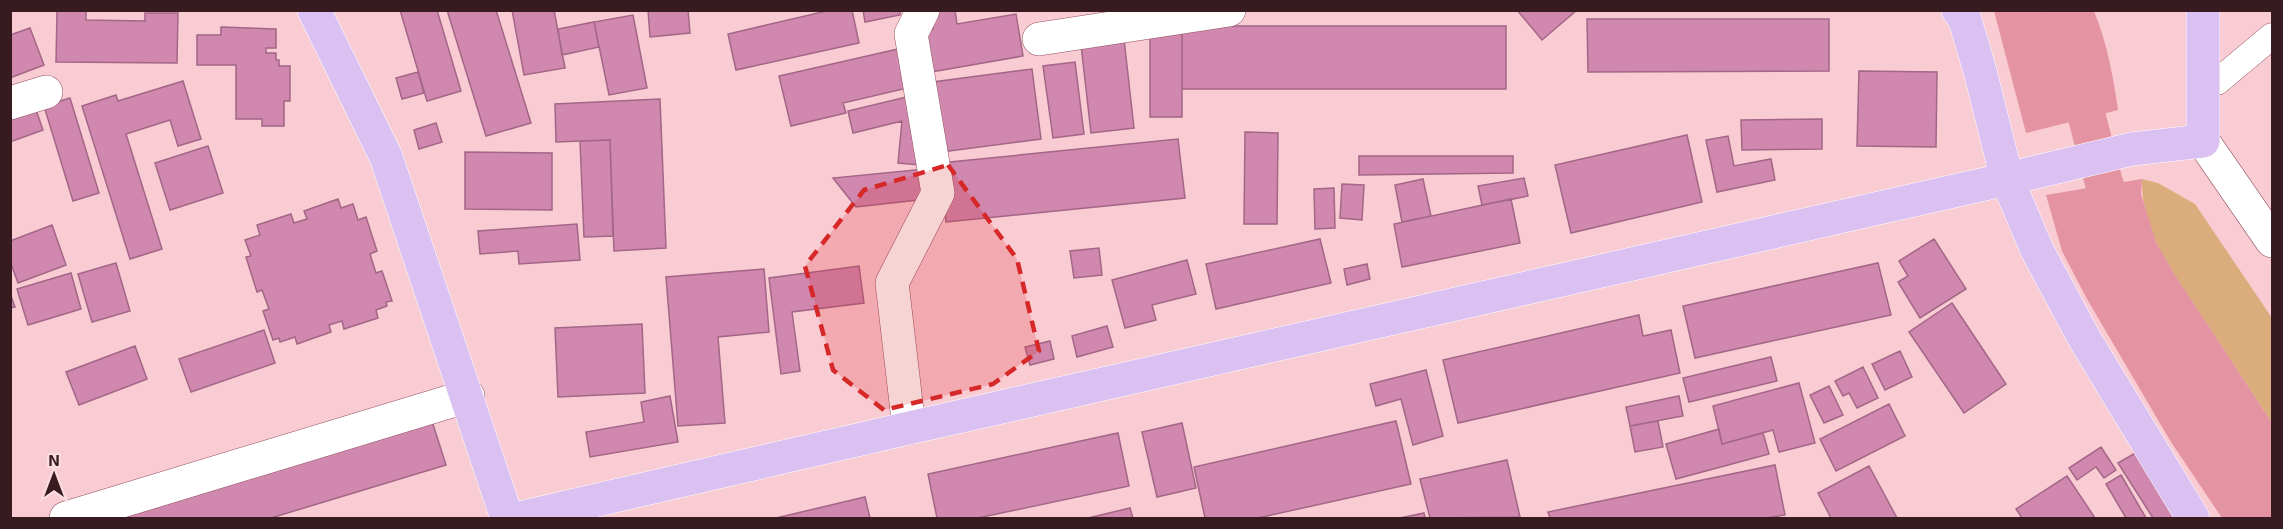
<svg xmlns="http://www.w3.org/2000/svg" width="2283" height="529" viewBox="0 0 2283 529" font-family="'Exo 2',sans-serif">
<rect width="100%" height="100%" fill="#f9cbd2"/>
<!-- green -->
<path fill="#dbad7d" d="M2142 179 2158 183 2195 204 2272 318V423C2251 391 2230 359 2209 327 2180 283 2140 234 2142 179Z"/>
<!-- water -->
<path fill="#e493a2" d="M1994 11H2094C2107 43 2113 75 2118 110L2026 133Z
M2142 179 2141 194 2156 242 2173 272 2272 423V518H2222L2171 442 2087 299 2062 251 2046 195Z"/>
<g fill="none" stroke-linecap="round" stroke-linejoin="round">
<!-- canal -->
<path stroke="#e493a2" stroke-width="38" d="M2059 10 2104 183 2124 233"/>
</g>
<!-- building -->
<path fill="#d088ae" stroke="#a36686" stroke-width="1.5" d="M400 10H437L461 91 427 101Z
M447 10H496L531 123 486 136Z
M512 10H554L565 68 524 75Z
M648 10H688L690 33 650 37Z
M831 10H852L859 43 736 70 728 34Z
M863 10H900V15L865 22Z
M931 10H955L957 24 1016 14 1023 56 926 73 919 31 933 29Z
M1517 10H1577L1542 40Z
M57 11H86V20L145 21V13H178L177 63 56 62Z
M633 15 647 88 609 95 594 22Z
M1587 19H1829V71L1588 72Z
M594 22 599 47 562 55 558 29Z
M1150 26H1182V117H1150Z
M1182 26H1506V89H1182Z
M221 27 276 29V48H266V53H276V60H279V66H290V101H284V126H262V119H236V65H197V35H221Z
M30 28 44 65 10 78V35Z
M1124 39 1134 128 1091 133 1081 45Z
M907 47 916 86 843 103 846 113 791 126 779 76Z
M1075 62 1084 134 1053 138 1043 66Z
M1032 69 1041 139 942 152 933 82Z
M1859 71 1937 72 1936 147 1857 146Z
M418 72 424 93 402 99 396 78Z
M183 81 201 139 178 146 170 120 126 134 162 249 130 259 82 106 116 95 118 101Z
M919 94 920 165 898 163 902 121 853 133 848 111Z
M70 98 99 193 73 201 44 106Z
M660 99 666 248 614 251 610 140 556 142 555 104Z
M34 104 43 130 10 142V112Z
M1822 119V149L1742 150 1741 120Z
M436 123 442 142 419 149 414 130Z
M1245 132 1278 133 1277 224H1244Z
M1687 135 1702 202 1571 233 1555 165Z
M1728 136 1734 166 1771 159 1775 180 1717 192 1706 140Z
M1178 139 1185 198 946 222 940 163Z
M610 140 613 236 584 237 580 141Z
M208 146 223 193 170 210 155 163Z
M465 152 552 153V210L465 209Z
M1359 156H1513V173L1359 175Z
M925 169 927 199 856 207 833 178Z
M1524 178 1528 196 1482 205 1478 186Z
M1423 179 1431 216 1402 222 1395 185Z
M1342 184 1364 185 1362 220 1340 218Z
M1334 188 1335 228 1315 229 1314 189Z
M338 199 341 208 353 204 358 220 366 217 377 251 370 254 376 273 382 271 392 301 386 302 387 306 376 310 378 318 344 329 342 321 329 325 331 332 297 344 295 337 280 342 279 338 273 340 263 311 269 309 262 290 257 292 246 257 251 256 245 240 260 235 257 225 291 214 294 223 307 219 304 211Z
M1511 199 1520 243 1402 267 1394 224Z
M577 224 580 260 519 264 518 251 480 254 478 231Z
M52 225 66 265 18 283 10 261V241Z
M1320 239 1331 283 1216 309 1206 264Z
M1934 239 1966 289 1920 318 1898 282 1908 276 1899 261Z
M1099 248 1102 275 1074 278 1070 251Z
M1187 260 1196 294 1152 305 1156 320 1125 328 1112 280Z
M116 263 130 311 92 322 78 274Z
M1878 263 1891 315 1695 358 1683 306Z
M1367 264 1370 279 1347 285 1344 269Z
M859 266 864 303 792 312 800 371 781 374 769 278Z
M764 269 769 332 718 337 725 423 678 426 666 277Z
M71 273 81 309 28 325 17 289Z
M10 293 15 307 10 308Z
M1952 303 2006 384 1964 413 1909 332Z
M1639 315 1643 336 1671 330 1680 373 1458 423 1443 360Z
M642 324 645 393 558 397 555 328Z
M1107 326 1113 347 1077 357 1072 336Z
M264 330 275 363 191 392 179 359Z
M1050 341 1054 359 1030 365 1025 347Z
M135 346 147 379 79 405 66 372Z
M1900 351 1912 377 1885 390 1872 364Z
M1771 357 1777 381 1689 402 1683 378Z
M1863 367 1878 398 1857 408 1849 393 1843 396 1835 381Z
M1426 370 1443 436 1413 445 1401 399 1376 406 1370 384Z
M1799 383 1815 443 1779 452 1773 430 1722 444 1713 406Z
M1829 386 1843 415 1824 423 1810 395Z
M670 396 678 442 590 457 586 432 644 422 641 402Z
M1679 396 1683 416 1630 426 1626 407Z
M1889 404 1905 436 1836 471 1820 439Z
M431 418 446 465 271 518H101Z
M1396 421 1411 484 1258 518H1205L1194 467Z
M1658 421 1663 447 1635 452 1630 426Z
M1182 423 1196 488 1157 497 1142 432Z
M1719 429 1722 444 1763 433 1769 454 1676 479 1666 444Z
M1118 433 1129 486 978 518H937L928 474Z
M2101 447 2116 470 2104 478 2096 467 2077 480 2069 468Z
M2137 452 2178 518H2153L2118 463Z
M1507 460 1520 517 1430 518 1420 479Z
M1775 465 1785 515 1766 518H1550L1548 512Z
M1869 466 1897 518H1831L1818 493Z
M2121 475 2146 518H2126L2106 484Z
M2067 476 2095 518H2022L2016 509Z
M865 497 870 518H776Z
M1130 508 1133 518H1088Z
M1424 513 1425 518H1400Z"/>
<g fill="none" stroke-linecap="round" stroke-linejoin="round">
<!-- pedestrian casing -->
<g stroke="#914f5d" stroke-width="27">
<path id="pedestrian" d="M2217 82 2272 36"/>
</g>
<!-- minor casing -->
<g stroke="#914f5d" stroke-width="34">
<path id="minor" d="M1039 39 1229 10
M10 103 46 92
M909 428 892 283 938 193 911 34 923 10
M66 518 468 396"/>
</g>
<!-- secondary casing -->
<g stroke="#914f5d" stroke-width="34">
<path id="secondary" d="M2203 141 2272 241"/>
</g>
<!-- primary casing -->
<g stroke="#fff" stroke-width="34">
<path id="primary" d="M314 10 386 157 507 518
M1958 10 1965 20 1980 71 2007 179 2037 250 2084 338 2193 518
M519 518 909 428 2007 179 2132 149 2203 141V10"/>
</g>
<!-- pedestrian -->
<use href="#pedestrian" stroke="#fff" stroke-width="26"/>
<!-- minor -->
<use href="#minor" stroke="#fff" stroke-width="33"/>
<!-- secondary -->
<use href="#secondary" stroke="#fff" stroke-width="33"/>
<!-- primary -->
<use href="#primary" stroke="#dac1f1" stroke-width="33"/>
</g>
<!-- marked area -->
<path fill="#d62828" fill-opacity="0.2" stroke="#d62828" stroke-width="4.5" stroke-dasharray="12 8" stroke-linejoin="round" d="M948 165 1017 259 1039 351 993 384 884 410 833 370 805 266 864 190Z"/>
<!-- border -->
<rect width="2283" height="529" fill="none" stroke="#371b21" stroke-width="24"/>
<!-- north arrow -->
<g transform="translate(54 475)" stroke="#fcdce1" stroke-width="4.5" paint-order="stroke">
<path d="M0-4.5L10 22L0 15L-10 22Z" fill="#371b21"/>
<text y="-9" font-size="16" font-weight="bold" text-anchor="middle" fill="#371b21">N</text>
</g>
</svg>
